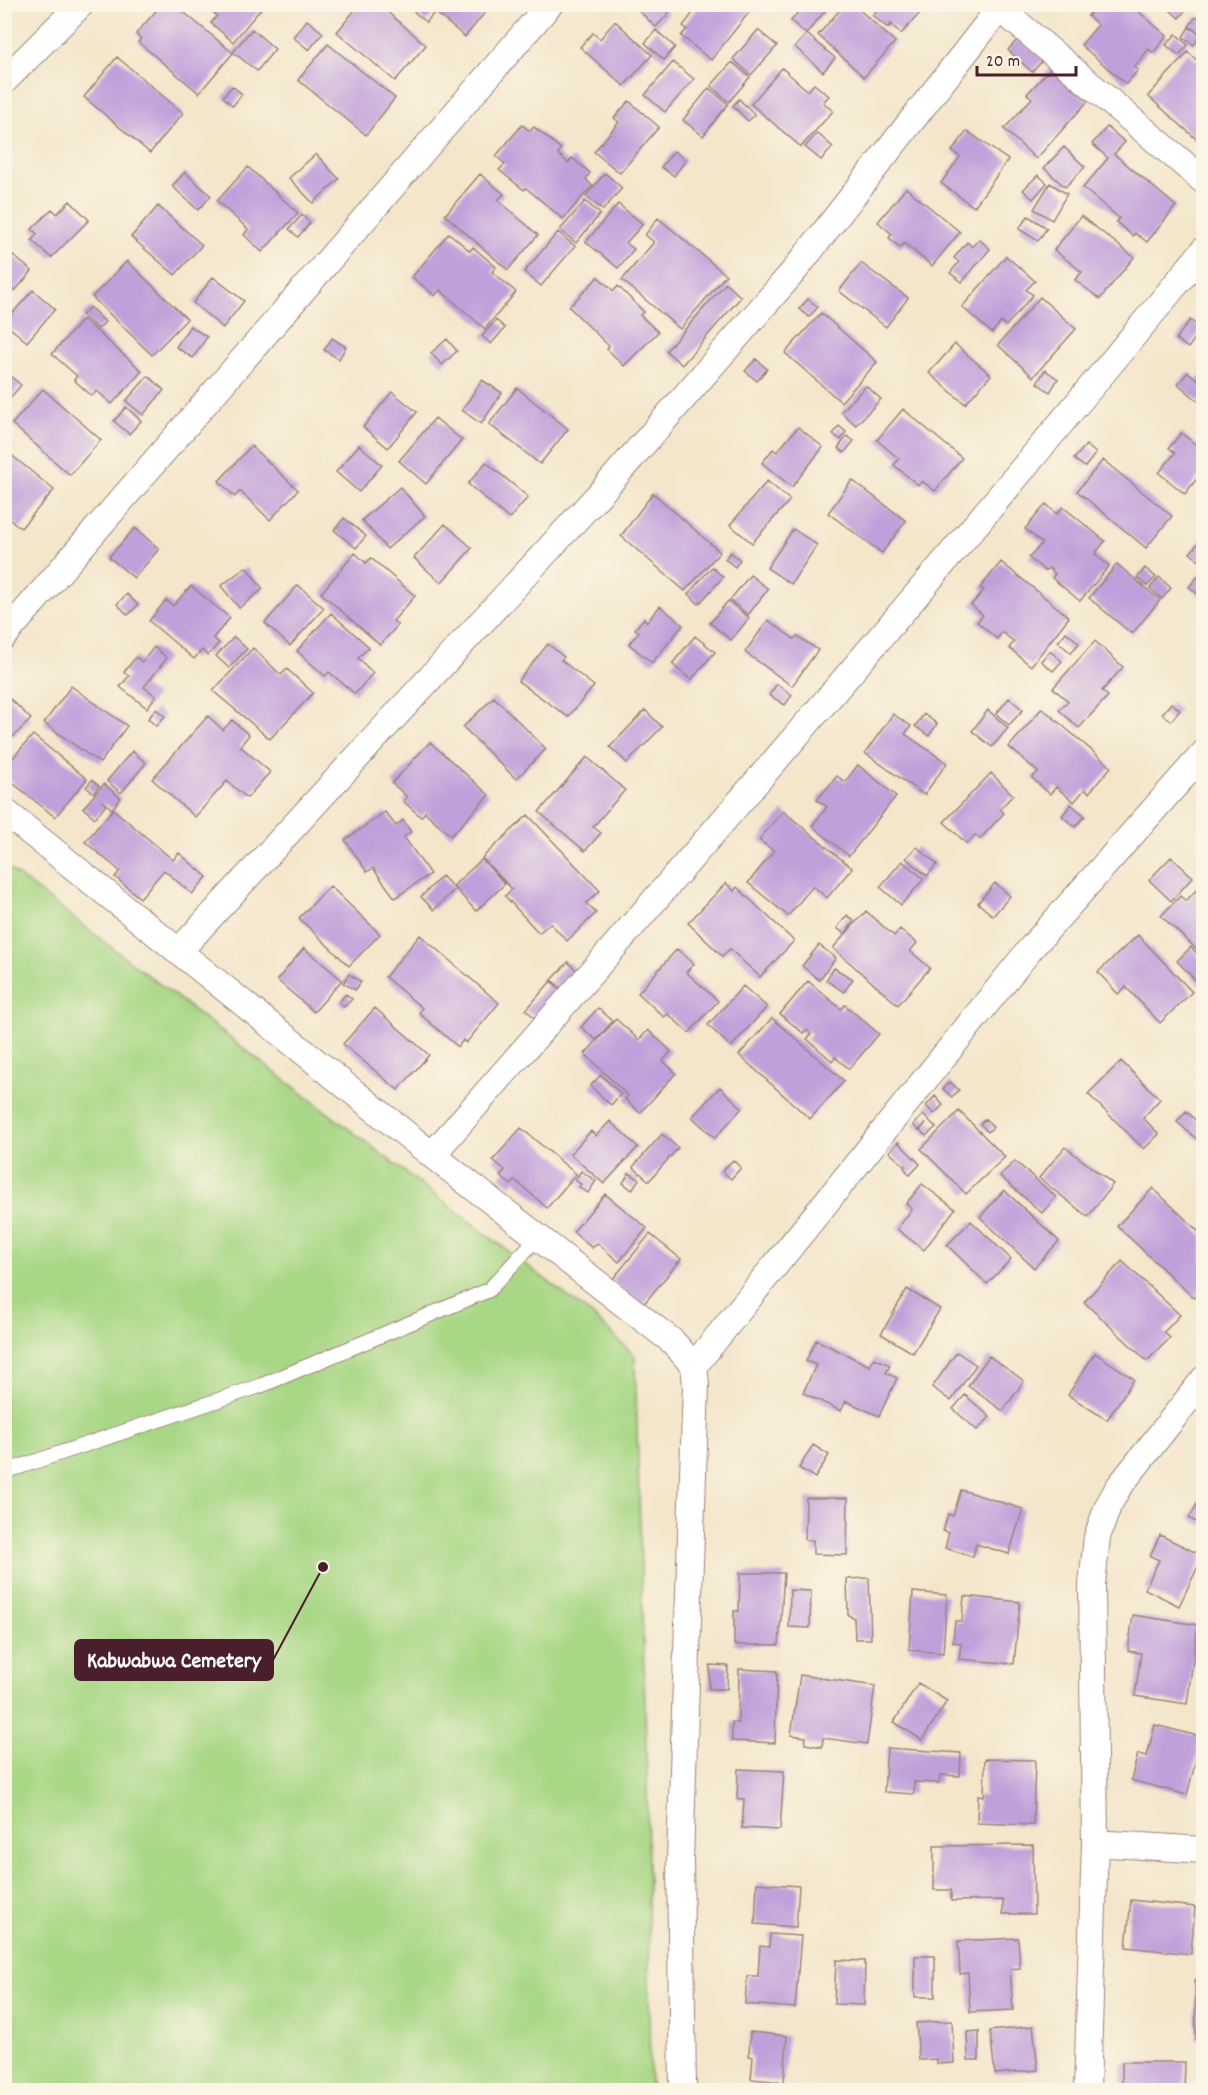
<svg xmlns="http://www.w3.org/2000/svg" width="1208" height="2095" viewBox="0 0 1208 2095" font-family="Dekko,sans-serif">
<rect width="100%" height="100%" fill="#fcf5e5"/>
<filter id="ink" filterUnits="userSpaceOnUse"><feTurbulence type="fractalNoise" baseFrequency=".0167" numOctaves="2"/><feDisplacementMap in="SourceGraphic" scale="12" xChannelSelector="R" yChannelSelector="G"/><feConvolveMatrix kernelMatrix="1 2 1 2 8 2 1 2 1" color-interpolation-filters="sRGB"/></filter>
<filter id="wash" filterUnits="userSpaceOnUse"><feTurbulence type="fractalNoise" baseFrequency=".008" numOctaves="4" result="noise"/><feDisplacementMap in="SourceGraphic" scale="24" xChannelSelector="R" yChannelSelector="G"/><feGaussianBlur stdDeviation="1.35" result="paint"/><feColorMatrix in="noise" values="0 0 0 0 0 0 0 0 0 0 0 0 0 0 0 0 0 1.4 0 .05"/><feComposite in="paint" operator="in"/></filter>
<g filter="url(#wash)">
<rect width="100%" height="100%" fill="#f3e6cb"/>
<!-- green -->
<path fill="#a8d785" stroke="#797b58" stroke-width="1.5" d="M4 865 593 1316 635 1356 647 1779 650 2090H5Z"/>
<g id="blocks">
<!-- building -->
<path fill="#bfa0da" d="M162 4H174L233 53 199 93 138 42 141 39 136 34Z
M204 4H265L233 42 211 23 217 16Z
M360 4H378L426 45 395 81 337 32Z
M405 4H492L465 37 435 12 426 22Z
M644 4H660L669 13 656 27 638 10Z
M700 4H742L750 11 711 60 681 36 687 29 683 26Z
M805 4H817L825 11 806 34 791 21Z
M845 4H853L895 42 864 77 818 35Z
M868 4H928L901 34 891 24 888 28 872 15 876 12Z
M1098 4H1130L1167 36 1153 53 1149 49 1134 67 1138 70 1126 84 1081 45 1098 25 1088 16Z
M1163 4H1191L1179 18Z
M1196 17 1203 22 1201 34 1189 26Z
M307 20 323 33 309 50 293 37Z
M615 21 652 55 624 86 580 47 593 33 600 39Z
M1189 27 1201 35 1194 45 1183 37Z
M252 29 275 49 257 71 233 52Z
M656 30 675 47 664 60 645 43Z
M758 30 777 46 751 75 733 59Z
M807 34 835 58 823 72 795 47Z
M1176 34 1188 45 1179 55 1166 45Z
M1019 38 1044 59 1032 72 1008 50Z
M328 44 395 98 366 135 298 80Z
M1188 52 1203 66V145L1148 96Z
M117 57 183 113 150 153 84 97Z
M673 62 694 79 665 112 645 95Z
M732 62 750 77 729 102 711 86Z
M782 68 808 91 814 84 829 96 823 102 833 111 801 147 751 104Z
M1051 68 1088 101 1036 159 1004 129 1032 98 1027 94Z
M232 86 242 94 233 106 223 97Z
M709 88 728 104 703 136 683 120Z
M739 99 755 115 748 121 733 106Z
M629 101 659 127 620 173 594 152 619 122 614 118Z
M522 125 530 131 534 127 561 149 558 154 568 163 572 158 590 173 586 179 592 186 563 219 526 188 524 190 499 170 505 164 496 156Z
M1107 127 1125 142 1114 154 1176 206 1147 242 1135 233 1133 236 1116 222 1119 218 1083 188 1108 158 1092 144Z
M967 131 1008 160 974 207 941 183 960 157 952 151Z
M817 133 833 147 821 160 805 147Z
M1064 147 1085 167 1065 187 1044 168Z
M674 151 686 160 674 176 661 167Z
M316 154 339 179 313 203 289 178Z
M248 167 298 213 262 252 244 235 248 229 217 201Z
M185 172 211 196 198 210 172 186Z
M605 173 622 188 603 210 586 196Z
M480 174 504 194 498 200 538 235 508 270 445 215Z
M1038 175 1047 183 1033 199 1023 190Z
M1050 183 1067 194 1052 220 1034 209Z
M906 188 960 232 932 266 904 243 901 248 889 238 892 234 878 222Z
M70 201 89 220 51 258 32 240 37 234 32 229 52 209 57 214Z
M585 201 600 214 576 243 560 230Z
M618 204 643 224 626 243 634 249 618 268 586 242Z
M158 206 202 245 175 275 131 237Z
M302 215 310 223 298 237 289 229Z
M1028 216 1047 228 1038 241 1019 229Z
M1081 216 1134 257 1100 299 1075 280 1082 272 1054 250Z
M658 218 726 275 680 329 622 280 654 242 645 235Z
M558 232 575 246 541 286 524 272Z
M449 233 470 251 473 247 496 267 492 272 516 292 485 329 440 290 435 296 412 277Z
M979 239 990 249 962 282 950 273 959 262 954 258 967 242 972 247Z
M4 248 32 271 15 291 4 283Z
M1006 256 1035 281 1026 290 1033 295 1006 326 1001 322 992 333 962 307Z
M127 261 187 319 152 355 92 297Z
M861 263 908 298 886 327 839 291Z
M213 277 244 301 223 328 193 303Z
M598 277 614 291 618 286 644 312 640 315 658 332 624 366 607 349 609 346 569 307Z
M726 283 741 297 682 365 666 351Z
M33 290 55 309 27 342 4 323Z
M1040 297 1076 329 1033 377 998 345Z
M808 299 818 307 809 317 799 309Z
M90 307 105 322 98 329 82 315Z
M821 313 877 362 841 402 785 353Z
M83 319 142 371 112 404 97 391 92 396 74 380 77 376 52 354Z
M496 320 505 328 491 344 482 336Z
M1190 320 1202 329 1188 348 1176 339Z
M190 326 207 337 193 358 176 347Z
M332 338 346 347 339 359 324 350Z
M447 339 457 351 442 365 431 353Z
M955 344 991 375 965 404 929 373Z
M756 359 767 369 757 381 745 371Z
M1045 370 1058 379 1050 392 1037 383Z
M4 371 21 385 4 405Z
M1188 372 1197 379 1203 374V405L1178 384Z
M148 376 164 390 143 415 126 401Z
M482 380 502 393 481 424 462 410Z
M866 386 881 399 856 425 841 412Z
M517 388 568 429 540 464 489 424Z
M43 389 101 440 70 475 12 424Z
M392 392 417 412 388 448 363 427Z
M126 407 141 421 129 434 114 421Z
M903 409 962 458 935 491 922 481 918 485 894 465 899 459 877 440Z
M435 418 462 440 426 484 399 461Z
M839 426 846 432 841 440 833 434Z
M798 427 823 447 792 487 762 463 773 449 777 452Z
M1181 433 1203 450V471L1185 494 1159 473 1175 453 1169 448Z
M847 436 854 441 844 453 838 448Z
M359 445 382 465 359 492 336 472Z
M1086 445 1096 453 1085 467 1074 459Z
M251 446 298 490 270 520 240 491 235 497 219 481Z
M4 449 54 490 21 528 4 515Z
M1103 460 1172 516 1146 548 1077 491Z
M486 462 528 497 509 519 468 484Z
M852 480 906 521 882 553 828 513Z
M767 481 790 500 752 543 730 525Z
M400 487 425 516 387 549 362 520Z
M653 493 720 552 685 591 621 536Z
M1046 504 1057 514 1063 507 1105 541 1095 554 1109 566 1080 601 1052 578 1055 574 1049 568 1045 571 1029 558 1042 543 1025 529Z
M344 518 366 536 356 548 334 530Z
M445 524 472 548 441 583 414 558Z
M135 528 159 549 134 578 109 557Z
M793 529 817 545 791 584 767 568Z
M1203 537V564L1190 553Z
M730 552 740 560 735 567 725 559Z
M355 553 366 563 371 558 415 596 393 621 398 625 380 645 321 593Z
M1001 562 1069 617 1031 666 1009 648 1014 642 1002 632 997 639 977 622 983 615 971 605 984 590 980 588Z
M1117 564 1160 600 1132 634 1089 598Z
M246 567 263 589 239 608 221 586Z
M712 567 723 577 699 604 688 594Z
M1145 568 1156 577 1147 586 1137 578Z
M1203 570V595L1202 597 1189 587Z
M750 575 768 589 748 615 730 600Z
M1159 577 1171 588 1162 599 1150 588Z
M298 585 324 608 290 646 265 623Z
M191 586 230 618 213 638 219 643 208 655 202 650 194 659 149 621 166 600 173 606Z
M127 594 138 605 128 615 117 604Z
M728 601 749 618 731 640 710 623Z
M660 606 683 625 652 663 629 644 639 632 635 629 644 618 647 622Z
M331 613 369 647 358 658 373 673 355 694 329 672 325 676 297 651Z
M768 620 794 639 797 636 818 650 792 686 745 652Z
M1066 632 1079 643 1071 653 1058 642Z
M695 636 715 652 691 680 672 664Z
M234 637 247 649 229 668 216 656Z
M1095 641 1123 667 1102 691 1108 696 1079 728 1059 710 1068 701 1053 688Z
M548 644 564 657 561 660 594 686 568 717 518 681Z
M154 647 167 658 144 687 156 696 147 708 120 687 129 676 124 672 136 657 142 662Z
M253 648 281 675 287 669 313 693 270 739 213 691Z
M1050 651 1062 661 1053 671 1041 661Z
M777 684 792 695 785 705 769 695Z
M71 686 127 726 100 763 44 723Z
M4 693 31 719 13 737 4 728Z
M494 697 546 749 516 779 463 727Z
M1009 698 1023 710 1009 725 996 714Z
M1171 703 1180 710 1171 721 1162 714Z
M1042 708 1111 767 1089 793 1085 789 1074 802 1056 787 1050 794 1032 778 1038 772 1009 747Z
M156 709 165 716 156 726 148 719Z
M645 710 662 727 627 763 610 747Z
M988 710 1008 728 992 747 972 731Z
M893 714 911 726 905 734 947 763 924 795 865 753Z
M924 714 937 724 929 736 915 726Z
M208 716 223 730 232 720 249 735 240 746 270 772 247 798 227 781 195 817 152 779Z
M33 735 87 779 55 817 4 776V768Z
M430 742 489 795 451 836 425 812 421 817 403 801 407 797 392 783Z
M132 751 146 763 121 793 107 781Z
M587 757 625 790 593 827 601 833 585 851 539 812Z
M858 765 896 796 849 856 812 826 827 807 817 800 837 776 845 782Z
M991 773 1013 795 1000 809 1004 813 980 839 975 835 967 844 944 822Z
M92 780 99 786 94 793 86 787Z
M104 784 121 798 112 809 101 800 106 805 95 818 83 808Z
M1071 804 1085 816 1075 827 1062 816Z
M113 809 173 860 179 853 207 877 192 894 164 870 140 898 115 877 120 871 85 842Z
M783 811 852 868 827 898 813 886 788 916 748 883 774 851 759 840Z
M385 812 396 826 403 820 411 832 404 837 430 874 395 898 373 868 367 872 345 840Z
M528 815 600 891 586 903 596 913 567 941 550 923 539 933 505 896 512 889 482 858Z
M917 847 937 864 927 876 906 858Z
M1171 857 1193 877 1171 901 1149 880Z
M482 859 505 884 476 911 453 886Z
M902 861 924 879 901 905 880 887Z
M442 876 455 889 434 910 421 897Z
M726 883 734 891 737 887 794 941 760 977 730 949 722 956 688 923Z
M995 883 1010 896 993 916 978 903Z
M330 886 380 934 349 966 299 918Z
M1200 886 1203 889V955L1161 916 1180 896 1186 901Z
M866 911 894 936 900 929 917 943 910 951 930 968 898 1005 833 948Z
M847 915 854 921 845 934 837 928Z
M420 935 499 1003 466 1043 463 1040 458 1047 419 1013 422 1008 385 977Z
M1138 935 1192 992 1160 1023 1126 987 1118 994 1098 972Z
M819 945 836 958 819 980 802 966Z
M1191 947 1203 960V988L1177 961Z
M304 948 342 980 314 1012 277 980Z
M677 949 694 964 686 972 718 1001 689 1033 668 1014 664 1017 638 993Z
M568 962 579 973 563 991 552 980Z
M834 968 853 979 844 992 826 980Z
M349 974 361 982 355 990 343 983Z
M551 981 563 992 538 1021 526 1010Z
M808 981 841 1009 845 1005 879 1034 849 1069 835 1057 832 1061 807 1039 811 1034 806 1030 803 1033 780 1014Z
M743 986 767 1007 731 1047 708 1025Z
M346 994 352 999 344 1007 339 1002Z
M375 1008 429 1055 398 1090 343 1044Z
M598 1008 613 1021 596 1040 581 1027Z
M772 1018 844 1081 810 1119 739 1055Z
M616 1019 639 1040 648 1030 671 1051 663 1061 676 1073 640 1113 625 1099 628 1096 585 1054Z
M1121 1061 1160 1099 1143 1118 1159 1134 1144 1149 1088 1094Z
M601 1075 621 1094 611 1105 590 1086Z
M950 1082 959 1090 952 1097 943 1089Z
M720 1087 742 1108 715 1138 692 1117Z
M935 1096 943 1105 934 1114 926 1106Z
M959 1111 1005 1157 966 1194 921 1149Z
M1186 1111 1203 1127V1136L1199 1141 1177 1122Z
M923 1115 936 1127 926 1136 920 1130 926 1123 919 1130 913 1125Z
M985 1119 993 1127 988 1132 980 1124Z
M610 1121 638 1147 604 1184 570 1154 591 1131 596 1136Z
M521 1128 576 1174 547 1208 515 1180 511 1185 500 1176 505 1170 493 1160Z
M662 1134 678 1148 649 1181 633 1167Z
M898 1142 920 1164 910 1175 904 1168 905 1166 889 1152Z
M1065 1147 1113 1184 1088 1217 1039 1178Z
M733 1160 741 1168 731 1179 722 1171Z
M1015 1161 1056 1197 1042 1213 1000 1176Z
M581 1171 596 1181 588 1193 579 1187 581 1184 575 1180Z
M629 1173 639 1179 632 1190 623 1183Z
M922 1184 955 1209 924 1250 897 1229 912 1209 906 1204Z
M1153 1188 1203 1236V1288L1194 1298 1117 1226Z
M1004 1190 1059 1241 1034 1268 980 1217Z
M605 1194 647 1228 619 1262 597 1243 592 1248 573 1232Z
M971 1221 1011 1259 987 1284 947 1245Z
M650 1234 681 1259 643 1305 612 1280Z
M1122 1261 1180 1315 1164 1332 1170 1338 1147 1361 1084 1302Z
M907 1289 940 1309 913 1353 881 1334Z
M816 1340 870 1366 874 1358 890 1365 886 1373 897 1378 879 1416 846 1401 841 1411 803 1393 816 1365 806 1361Z
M957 1352 976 1365 951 1401 932 1387Z
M1095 1353 1134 1379 1107 1420 1068 1395Z
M989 1356 1024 1381 1003 1411 968 1386Z
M965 1395 990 1417 977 1430 953 1409Z
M813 1445 829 1455 815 1478 799 1468Z
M961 1490 1023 1509 1009 1554 976 1544 973 1557 945 1548 949 1533 943 1531 948 1514 953 1516Z
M1203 1494V1526L1189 1518Z
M806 1498H848L847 1555 813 1554V1540H805Z
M1160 1535 1203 1556 1179 1606 1145 1589 1159 1560 1150 1556Z
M740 1573H784L779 1645H734V1611H739Z
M869 1578 871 1639H855L854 1618 848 1615 847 1579Z
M790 1590 811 1591 810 1628 789 1627Z
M913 1592 947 1595 943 1653 909 1650Z
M964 1596 1020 1602 1014 1664 959 1659 961 1643 953 1642 955 1621H962Z
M1133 1615 1198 1625 1187 1704 1135 1696 1141 1653 1128 1651Z
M710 1665 728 1666 727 1689H709Z
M739 1669 777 1671 775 1743 732 1741V1722L738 1723Z
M800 1675 875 1686 867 1744 823 1738 822 1747 805 1744 806 1737 791 1735Z
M918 1683 947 1701 922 1740 894 1722Z
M1155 1725 1202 1737 1187 1795 1131 1780 1138 1754 1147 1756Z
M887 1748 961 1753 960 1776 940 1775 939 1783 914 1782V1794L884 1792Z
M985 1759 1035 1760 1033 1825 977 1823 978 1795 984 1796Z
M738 1769 784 1771 780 1830 742 1828 744 1799H737Z
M1033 1845 1034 1914H1003V1900L951 1901V1890H934V1846Z
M757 1883 799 1886 796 1927 755 1924Z
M1131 1900 1195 1907 1191 1954 1126 1947Z
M1202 1932H1203V1953H1200Z
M770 1934 801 1936 795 2008 745 2004 747 1976H758L760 1946 769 1947Z
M1018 1938 1020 1968 1010 1969 1013 2010 970 2012 968 1973 960 1974 958 1941Z
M915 1956H935V1997H915Z
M836 1960 865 1961 864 2005 834 2004Z
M1195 1980H1203V2039H1196Z
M952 2021 954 2063 937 2064V2059L919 2060 916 2023Z
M1033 2026 1038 2070 995 2074 990 2031Z
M979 2031V2060H968L967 2032Z
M750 2032 787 2036 784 2082 751 2079 753 2057 749 2056Z
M1122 2062H1185L1184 2090H1122Z
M1200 2063H1203V2090H1200Z
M1036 2085V2090H998V2086Z"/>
</g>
</g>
<g filter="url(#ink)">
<use href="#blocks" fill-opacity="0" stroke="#9e827b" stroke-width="1.5"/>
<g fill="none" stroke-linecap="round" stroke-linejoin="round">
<!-- service casing -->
<g stroke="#9e827b" stroke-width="16">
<path id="service" d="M4 1472 260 1386 489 1290 537 1238"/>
</g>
<!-- minor casing -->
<g stroke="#9e827b" stroke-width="28">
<path id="minor" d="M995 4 1204 181
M4 81 81 4
M4 636 550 4
M4 811 432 1155 673 1342 694 1366 696 1385 680 1860 683 2090
M178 952 604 489 794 271 1003 4
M432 1155C694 857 953 557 1204 250
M694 1366 1032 947 1204 753
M1095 1843 1204 1850
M1087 2090 1095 1843 1092 1584 1097 1537 1108 1506 1118 1488 1204 1379"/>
</g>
<!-- service -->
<use href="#service" stroke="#fff" stroke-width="14"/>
<!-- minor -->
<use href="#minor" stroke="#fff" stroke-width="26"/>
</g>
</g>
<!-- callouts -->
<path fill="none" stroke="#4a1f2b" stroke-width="2" d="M323 1567L273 1660"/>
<circle fill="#4a1f2b" stroke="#fcf5e5" stroke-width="2" cx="323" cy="1567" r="6"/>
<rect fill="#4a1f2b" stroke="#4a1f2b" stroke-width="2" x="75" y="1640" width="198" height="40" rx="6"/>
<g font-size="22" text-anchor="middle" font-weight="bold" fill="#fff">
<text x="174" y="1667">Kabwabwa Cemetery</text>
</g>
<!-- margin -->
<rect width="1208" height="2095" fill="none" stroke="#fcf5e5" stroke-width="24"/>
<!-- scale -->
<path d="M977 66v9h99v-9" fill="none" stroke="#4a1f2b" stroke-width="3"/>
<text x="986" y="66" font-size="18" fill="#4a1f2b" stroke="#fcf5e5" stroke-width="4.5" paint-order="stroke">20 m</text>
</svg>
